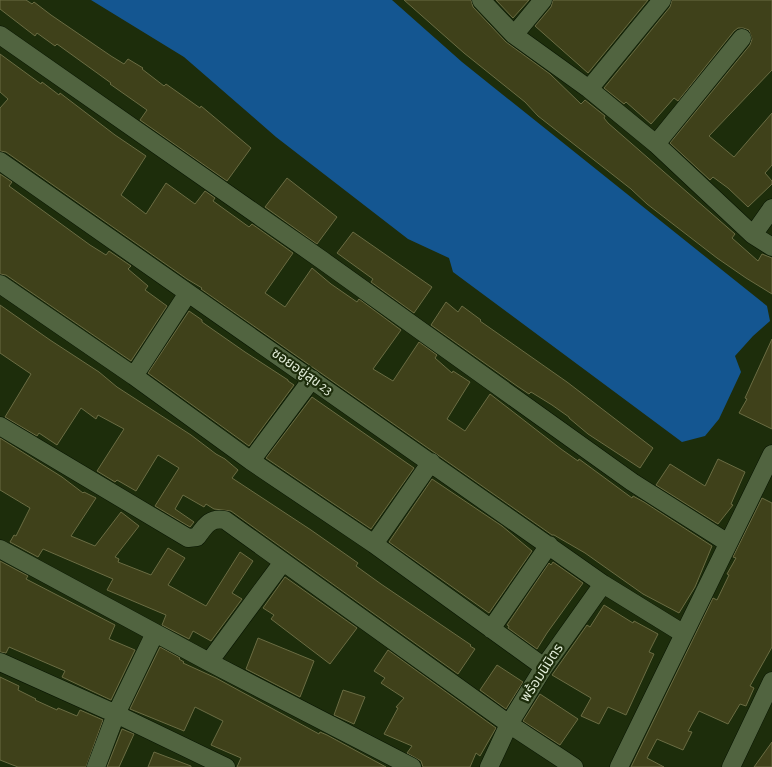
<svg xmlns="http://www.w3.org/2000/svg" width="772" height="767" viewBox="0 0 772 767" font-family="'Alegreya Sans','Noto Sans Thai',sans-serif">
<rect width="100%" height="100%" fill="#1d2d0b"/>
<!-- water -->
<path fill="#145691" d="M91 0H392L462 62 767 306 770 321 753 336 735 356 741 372 719 419 705 436 682 442 453 272 449 258 408 239 276 137 184 57Z"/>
<!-- building -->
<path fill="#3f411a" stroke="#6a6c43" d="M0 0H26L32 4 34 2 51 15 111 56 124 64 128 59 143 68 142 69 164 86 166 84 200 108 201 106 251 148 227 181 140 120 147 110 110 84 111 83 57 44 55 46 37 33 35 36 0 9Z
M404 0H471L473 7 506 42 550 74 581 104 585 100 605 116 604 118 608 123 735 234 732 238 758 261 762 254 772 258V294L746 278 717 258 647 204 631 189 538 116 525 102 464 53Z
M496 0H529L513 18Z
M553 0H648L588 73 535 26 551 7Z
M672 0H772V70L709 136 734 157 772 113V165L765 173 772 181V184L748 207 728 188 713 177 710 180 670 143 750 45 752 39 749 30 743 28H738L734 31 678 101 674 98 651 124 626 102 624 104 604 88 670 7Z
M0 54 41 84 42 82 59 95 60 93 115 135 146 156 121 195 146 214 166 183 195 204 205 191 215 198 213 201 249 227 252 224 293 253 265 293 285 307 312 268 331 284 357 302 359 299 401 330 373 369 393 381 419 342 437 355 435 358 452 373 453 371 470 382 447 419 465 431 490 394 561 449 578 461 579 459 632 498 633 496 644 502 712 546 695 587 679 613 643 594 585 553 554 535H552L201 289 202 288 187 279 6 152 0 151V108L8 99 0 92Z
M0 174 12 182 9 186 90 245 106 255 109 251 131 266 128 269 148 286 145 290 167 306 131 361 6 275 0 274Z
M287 178 337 217 317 244 265 207Z
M353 232 432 287 414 313 371 282 373 279 337 253Z
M446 302 458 312 462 306 481 320 480 321 567 382 653 448 640 468 588 434 569 418V417L552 405 531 392 529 394 517 386 431 325Z
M0 305 50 340 99 372 117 387 191 435 216 454 225 459 238 470 232 478 311 530 358 563 356 566 381 584 471 645 470 646 475 649 458 674 231 511 214 509 206 504 204 507 183 495 175 509 194 522 190 527 155 506 179 468 158 455 136 491 117 480 115 482 97 471 124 429 98 415 96 419 81 408 57 445 39 433 37 436 5 417 31 374 0 353Z
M189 311 202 320V322L245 352 288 380V381L294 385 249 446 148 373Z
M772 339V429L739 413 747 399 745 398Z
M312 397 414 468 371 529 266 458Z
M0 438 62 477 83 493 84 492 96 498 71 536 95 546 121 512 139 526 115 557 119 559 118 562 151 575 168 548 185 558 168 585 206 606 240 552 253 561 232 593 242 599 211 641 193 631 189 639 162 625 166 615 107 590 113 579 43 549 38 557 10 542 14 535 16 536 30 508 0 490Z
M718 459 745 472 731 504 733 505 718 524 656 485 670 464 705 486Z
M432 479 502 526 532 551 489 613 389 542Z
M762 498 772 503V647L750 686 754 688 746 706 740 704 728 724 699 711 688 731 692 732 683 750 657 739 647 758 664 767H631L713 598 717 600 729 575 727 574 736 558 733 557Z
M0 561 28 576 26 579 115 625 109 639 135 650 111 700 62 677 65 671 9 647 6 653 0 652Z
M553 562 583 583 547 633 537 649 508 628 509 626 507 625 549 563 551 565Z
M285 577 357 628 330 664 271 619 274 615 263 608Z
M604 605 633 623 634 621 658 634 649 652 654 654 626 715 608 707 599 724 581 716 591 698 552 675 587 625 590 627Z
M258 638 314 661 300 697 246 669Z
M160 647 180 658 179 659 184 662 183 663 216 678 319 734 320 732 327 735 386 767H237L241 758 211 745 223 721 195 707 184 731 130 709Z
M388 650 496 728 480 756 476 753 470 767H423L421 761 407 753 412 746 384 734 398 708 396 707 404 698 381 683 385 678 374 671Z
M497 665 523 682 506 709 480 690Z
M0 677 19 686 18 690 36 699 35 700 57 710 58 708 77 716 80 710 103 720 86 767H18L0 760Z
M343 690 365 697 354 724 334 715Z
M540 694 578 719 560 745 523 721Z
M122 729 134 734 119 767H107Z
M772 742V767H754Z
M154 752 191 766V767H148Z"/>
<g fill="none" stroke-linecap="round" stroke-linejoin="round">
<!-- minor casing -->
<g stroke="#071400" stroke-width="19">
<path id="minor" d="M481 0 514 35 589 89 656 144 753 235 772 247
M0 35 322 260 632 482 728 543
M514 35 543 0
M589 89 662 0
M656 144 742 38
M0 161 603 584 684 634
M753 235 772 208
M0 284 134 376 251 461 374 544 544 667
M134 376 188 293
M0 426 188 538 197 537C205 526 210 517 225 520L509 724 574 767
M251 461 312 379
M374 544 431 462
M0 549 209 662 412 767
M491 629 549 545
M0 662 116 714 226 767
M209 662 283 562
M96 767 116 714 155 633
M489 767 509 724 544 667 603 584
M619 767 772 454
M731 767 772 681"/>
</g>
<!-- minor -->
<use href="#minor" stroke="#516440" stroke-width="18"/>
</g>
<g text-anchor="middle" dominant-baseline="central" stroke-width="4.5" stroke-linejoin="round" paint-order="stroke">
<!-- street labels -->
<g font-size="14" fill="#e1ecd8" stroke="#1d2d0b">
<text transform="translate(302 372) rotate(35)">ซอยอยู่สุข 23</text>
<text transform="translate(542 673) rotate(-57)">พร้อมนิมิตร</text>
</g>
</g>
</svg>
